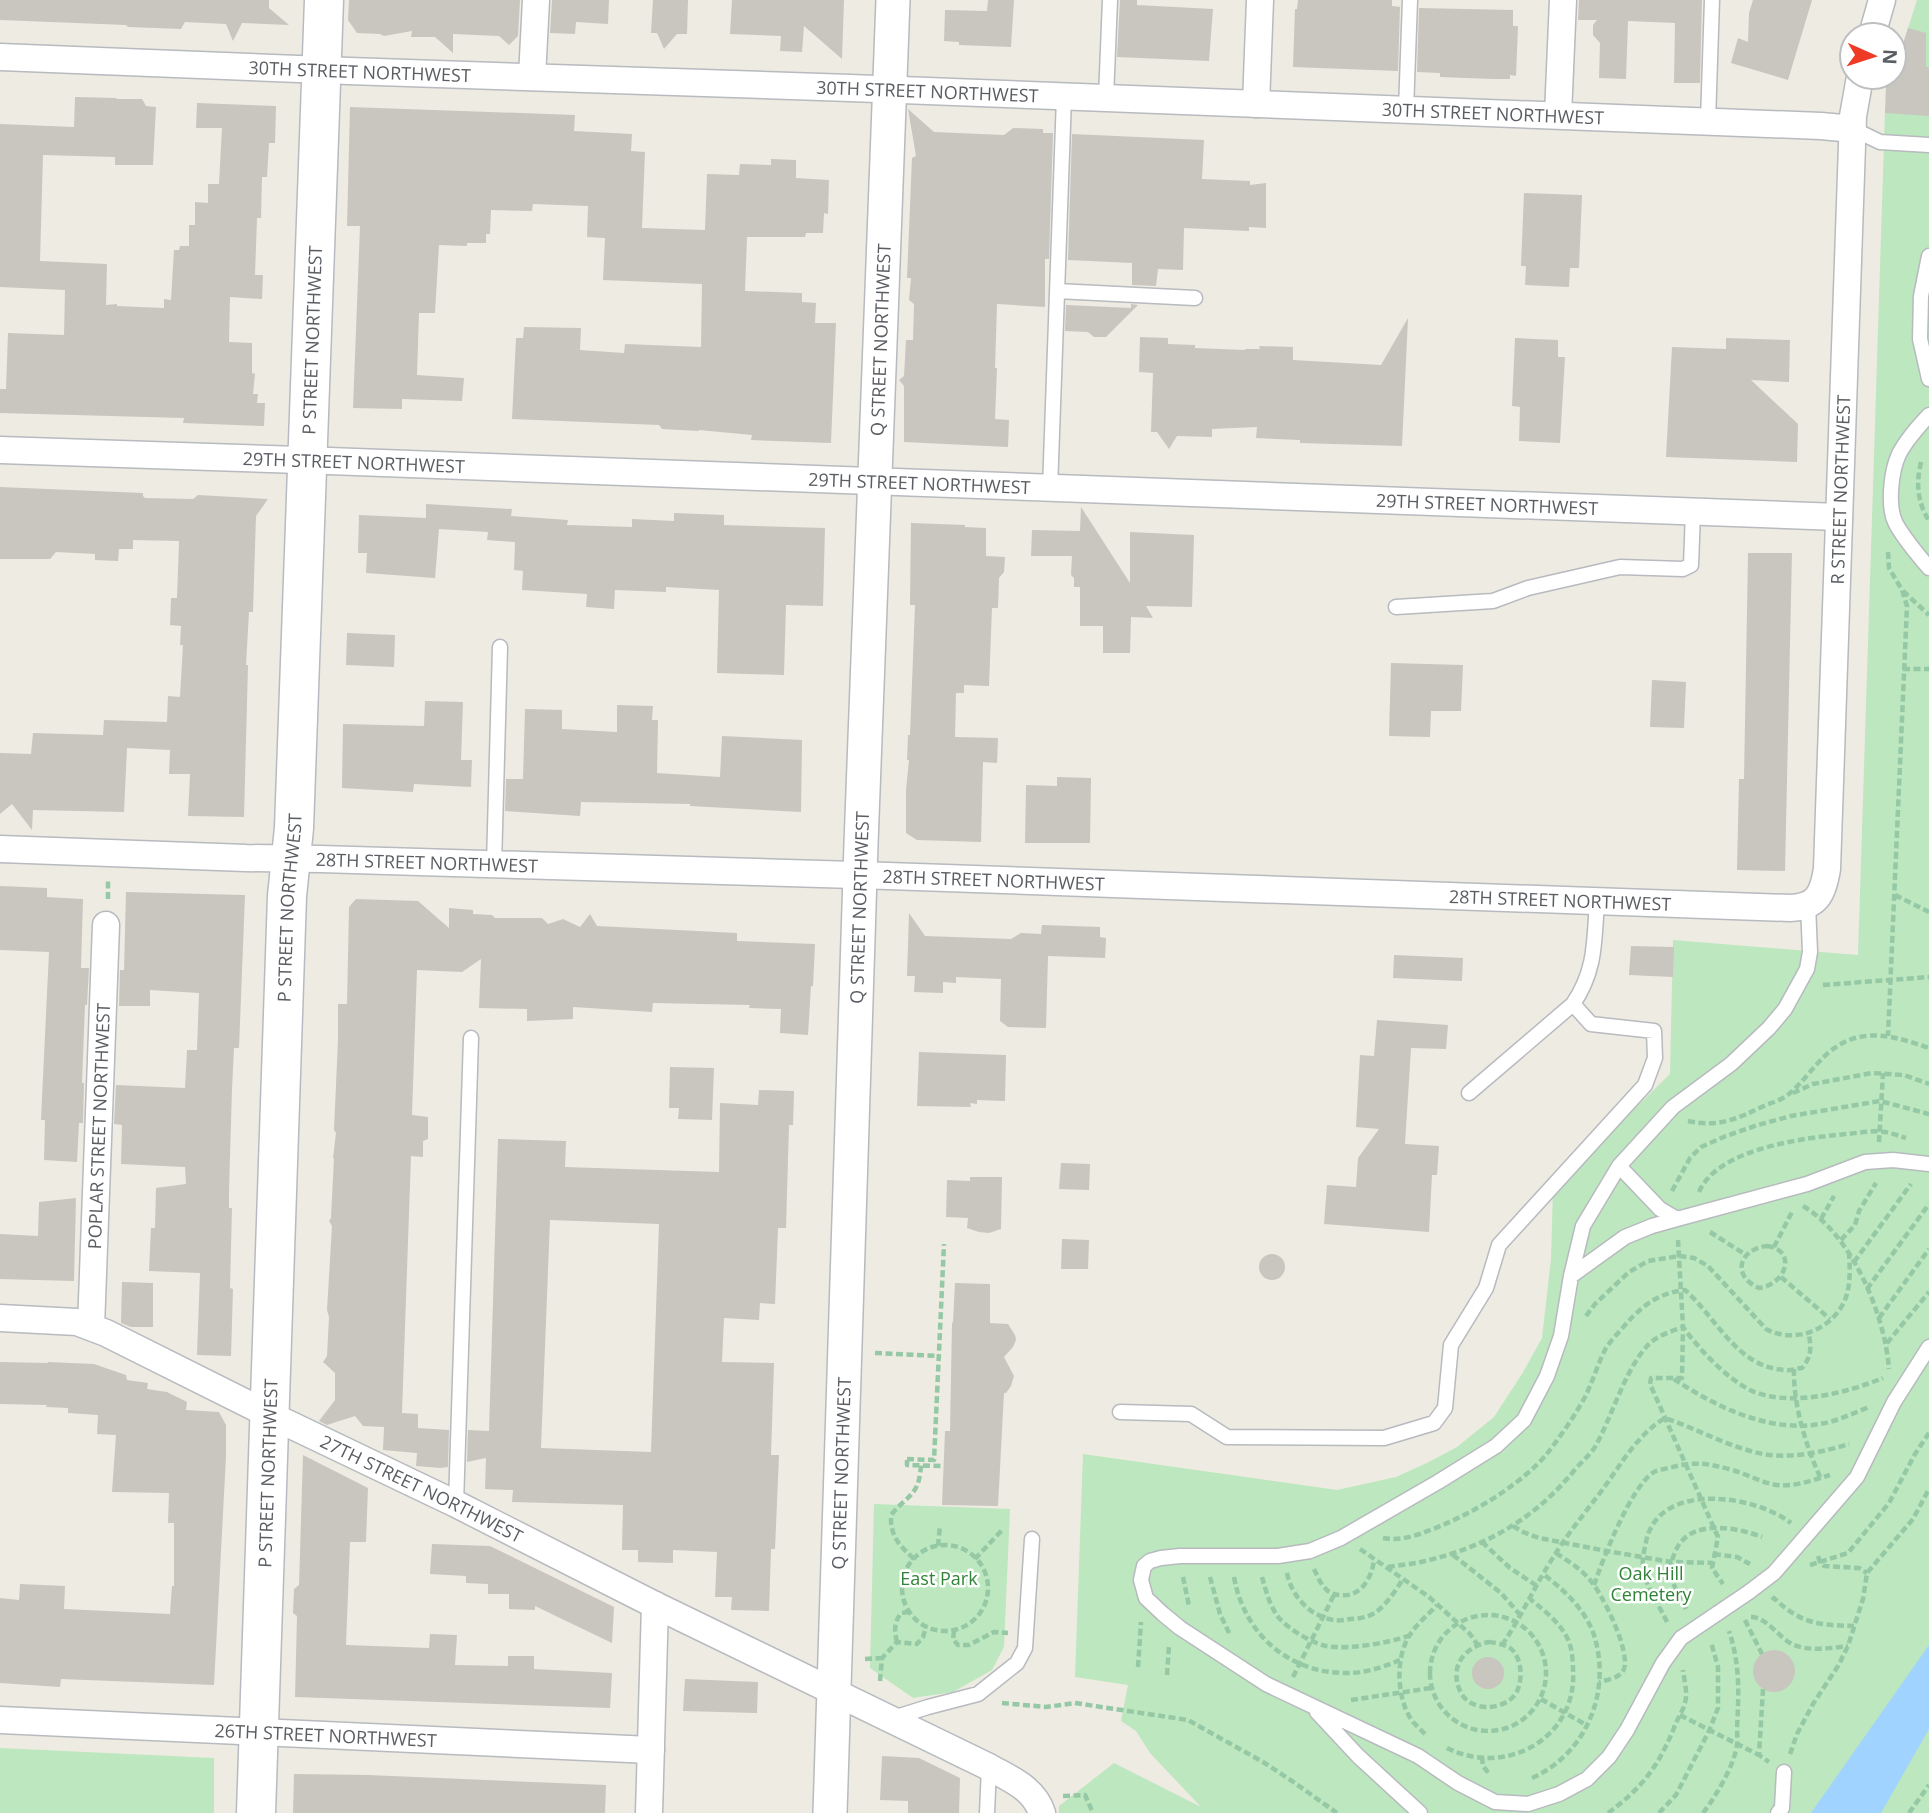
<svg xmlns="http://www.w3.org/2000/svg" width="1929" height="1813" viewBox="0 0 1929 1813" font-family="'Open Sans',sans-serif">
<rect width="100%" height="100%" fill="#eeebe2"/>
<!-- green -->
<path fill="#bde7be" d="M1917 0H1929V1813H1059V1806L1114 1763 1201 1807 1150 1753 1136 1731 1121 1721 1128 1685 1075 1677 1083 1454 1337 1490 1396 1477 1429 1462 1457 1447 1494 1417 1522 1374 1542 1338 1551 1259 1553 1188 1670 1074 1673 940 1858 955 1885 111 1902 47Z
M874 1504 1010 1509 1004 1647 992 1670 953 1692 913 1698 870 1668Z
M0 1748 214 1758V1813H0Z"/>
<!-- water -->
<path fill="#a0d3ff" d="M1929 1645V1729L1881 1813H1811Z"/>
<!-- building -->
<path fill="#c9c6bf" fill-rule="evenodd" d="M0 0H269V8L289 25 242 23 233 41 226 24 185 22 181 29 128 27 126 25 0 20Z
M349 0H520L518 36 509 45 499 36 453 34V53L435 37H411L412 31 384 36 380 34 357 33 348 20Z
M552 0H609L608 24 576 22 575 34 550 33Z
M653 0H688L687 34H677L664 49 657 33H651Z
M732 0H844L842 59 804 26 802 52 780 51 781 36 730 34Z
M988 0H1014L1011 47 959 45V42L944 41 945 10 987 11Z
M1120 0H1137V5L1213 9 1209 61 1117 57Z
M1298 0H1392V6L1400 7 1398 71 1293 67 1295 9H1297Z
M1579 0H1702L1700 83H1674L1675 23 1628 21 1626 79 1599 78 1600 43 1593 35V25L1597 20H1578Z
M1753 0H1812L1788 80 1731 63 1738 38 1748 42 1749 13Z
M1419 8 1513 10V26H1518L1516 76 1510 75V79H1493L1440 77V73L1417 72Z
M1908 28 1926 33V67H1929V116L1885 113 1886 83H1890V77H1894L1896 47H1902Z
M75 97 116 98 117 99H142L146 106 156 107 153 165H115V157L43 155 40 261 107 264 106 305 117 304V306L164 308V299L171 300 174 250H179L180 246H189V225H195V202L208 203V184H219L222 128H196L197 103 276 106 275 143H269L267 177H262L261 218H257L255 275H263L262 299 230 297 229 342 252 343V373L255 374 253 394H258L257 403H265L264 426 183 423 184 418 0 413V389H6L8 333 64 335 65 290 0 287V124L74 127Z
M350 107 575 115 574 131 632 134 631 151 645 152 642 228 705 230 707 174 739 175 740 164 771 165V159L796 160V178L829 180 828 214 824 213 823 233H806L805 237H747L745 291 802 293V302L816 303 815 323H836L831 443 751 440 752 435 699 430V431L662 429 659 425 512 419 516 338H523L524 327 581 328 580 350 624 353 625 344 701 347 702 284 603 280 605 238 587 237 588 206 533 204 532 211 491 210 490 234H486V243H467V246L439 245 435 313H419L417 375 464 378 462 401 402 399V409L353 408 360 226H347Z
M908 109 934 132 1004 135 1013 128 1043 129V133H1053L1049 259H1045V307L997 304 995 368H997L995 419 1009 420 1008 447 904 442V386L899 380 904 376 906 340H913L914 304 909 300 911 278H907L912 158 916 156Z
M1072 134 1204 140 1202 179 1250 181V185L1266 183V228L1249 227V231L1184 228 1183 270 1158 269 1156 286 1132 285V263L1068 260Z
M1524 193 1582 195 1579 268H1570L1569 287 1525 285 1526 266H1521Z
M1131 304 1138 305 1106 337H1094L1088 332 1065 331 1066 305 1131 308Z
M1408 318 1402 446 1300 443V440L1256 438 1257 427 1212 429V437L1177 436 1169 449 1157 432H1151L1153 373 1139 372 1140 337 1168 338V344L1195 345V348L1245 350V349H1260L1259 346 1293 347V360L1381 365Z
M1515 338 1558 340V357H1565L1560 443 1519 441 1520 407 1512 406Z
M1726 338 1790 340 1789 382 1751 380 1798 424 1797 462 1666 457 1672 347 1726 349Z
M0 487 143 493V496L145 498 193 499 198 495 268 499 256 516 253 612H249L246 665H248L244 817 188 816 190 774H169L170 750 127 748 124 812 33 810 32 830 12 804 0 814V753L31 754 33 733 103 735 104 720 167 722 168 696 180 697 183 645H180L181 626 170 625 171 598H177L179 541 133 540V549H119L118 561 95 560V554L56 552 50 559H0Z
M426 504 512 509 511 516 568 520 567 525 632 527V519L674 521V513L724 515V525L825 528 823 606 786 605 784 675 717 673 719 590 666 587V592L615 590 614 609 586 607 587 594 522 590 523 571 514 570 515 542 487 540 488 532 439 529 435 578 366 573 367 553H358L359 515 426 518Z
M1081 507 1130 583V532L1194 535 1192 607 1146 606 1153 618 1131 617 1130 653H1103V626H1080V587H1074V578L1071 575 1072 556H1031L1032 530 1080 531Z
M911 523 965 525V527L986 528V556L1005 557 1004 572 999 578 998 608H992L989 686 964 685V693H956L955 737 998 738 997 763 983 762 981 842 917 840 906 833V790L909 760H907L908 735H910L915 605H910Z
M1748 553H1792L1785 871 1737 870 1739 779H1744Z
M347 633 395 635 394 667 346 665Z
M1391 663 1463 665 1461 711H1431L1430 737 1389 736Z
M1652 680 1686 682 1684 728 1650 727Z
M425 701 463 702 461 760H472L471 787 414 784 413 792 342 788 343 724 424 726Z
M617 705 653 706 652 720H658L657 773 720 777 722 736 802 740 801 812 690 806V804L581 802 580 816 505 811 506 779H523L525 709 562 710V729L617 732Z
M1057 777 1091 778 1090 843H1025L1026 785 1057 786Z
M0 886 47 888V897L83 899 81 968H89L87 1005H85L82 1083H84L83 1123H79L77 1162 44 1160 45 1120H41L42 1098 49 952 0 950Z
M126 892 245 895 239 1048H234L232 1089 229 1191V1208H232L230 1288 233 1289 231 1356 197 1355 200 1273 149 1271 151 1228H155L156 1188 186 1184 185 1167 121 1164 122 1125 114 1124 116 1085 185 1088 187 1050H197L199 993 150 990V1006H119L120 970H124Z
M356 899 418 901 449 928V908L473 910V914L492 915 495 918H542L548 924 563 919 580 927 590 914 597 926 737 933V941L815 944 813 986H811L808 1035 780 1033 781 1009 749 1008 750 1005 653 1003 652 1012 573 1007V1019L527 1021V1009L479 1008 481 959 462 972 417 970 412 1115 428 1117V1139L423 1141V1157L411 1156 402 1413 418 1414V1428L449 1430 448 1467 440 1468 416 1466 417 1453 383 1450 384 1427 363 1426 355 1416 327 1425 319 1421 335 1400V1373L323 1362 327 1356 329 1317 327 1310 332 1226 329 1221 331 1218 334 1158H333L336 1133 334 1130 338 1039V1004H347L349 907Z
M909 913 925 936 1011 939 1021 933 1041 934 1042 925 1100 927V937L1106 938 1105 958 1048 956 1046 1028 1008 1027 1000 1021 1001 979 956 977V983L943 982V993L914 992 915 976H907Z
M1631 946 1674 947 1673 977 1629 975Z
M1394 955 1463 958 1462 981 1393 978Z
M1377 1020 1448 1025 1446 1049 1411 1048 1405 1144 1439 1146 1437 1175H1432L1429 1232 1324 1224 1327 1185 1356 1187 1358 1158 1379 1129 1356 1127 1360 1055 1374 1056Z
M919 1052 1006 1055 1005 1101 977 1100V1104L970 1103 971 1107 917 1106Z
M670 1067 714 1068 712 1120 678 1119 679 1108H669Z
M759 1090 794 1091 793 1125H789L786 1228H778L775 1304 760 1303 759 1320 724 1318 722 1362 774 1363 771 1455H779L775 1549H771L769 1611 731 1610 732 1597H715L717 1552 673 1550V1563L638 1562V1550H622L623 1505 512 1502 513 1490 485 1489 486 1458 467 1462 468 1430 489 1431 498 1139 566 1141 565 1167 719 1172 720 1103 758 1105ZM550 1220 659 1224 651 1452 541 1448Z
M1061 1163 1090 1164 1089 1190 1059 1189Z
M970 1177H1002L1001 1229 989 1233 979 1232 967 1228 968 1218 946 1217 947 1180 970 1181Z
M76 1198 74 1281 0 1279V1234L38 1236 39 1202Z
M1062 1239 1089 1240 1088 1269H1061Z
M1259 1267a13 13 0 1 1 26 0a13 13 0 1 1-26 0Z
M122 1282 153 1283V1327H131L121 1323Z
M955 1283 990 1284V1323L1008 1324 1015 1335 1016 1340 1013 1347 1004 1357 1014 1376 1011 1386 1006 1393H1004L998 1506 942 1505 945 1431H950L952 1323 953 1322Z
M0 1362 48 1363V1362L94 1364 126 1375 127 1380 148 1383 147 1389 167 1392 187 1402 186 1410 219 1412 226 1425V1456L214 1685 61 1679 60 1687 0 1683V1598L19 1600 20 1584 65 1586 64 1609 170 1614 172 1586H174V1523H168L169 1493 112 1492 116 1435 97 1434 98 1415 68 1413V1408L46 1407 47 1405 0 1404Z
M303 1455 368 1488 366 1542H350L346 1645 429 1648 430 1634 457 1635 455 1665 508 1666V1656H534V1669L612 1673 610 1708 295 1697 297 1616 293 1613 294 1589 299 1585Z
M432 1544 490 1546 614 1607 612 1643 535 1606V1610L509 1609V1594H488V1584L466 1583V1576L430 1574Z
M1753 1671a21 21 0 1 1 42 0a21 21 0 1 1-42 0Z
M1472 1673a16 16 0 1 1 32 0a16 16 0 1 1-32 0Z
M685 1679 758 1682 757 1713 683 1711Z
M882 1756 919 1758 960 1778 959 1813H908V1801L880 1800Z
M294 1774 368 1775 606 1785 605 1813H293Z"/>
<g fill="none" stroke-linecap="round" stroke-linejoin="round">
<!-- service casing -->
<g stroke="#b7babf" stroke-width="17">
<path id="service" d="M1106 98 1110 0
M1406 110 1410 0
M1708 121 1712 0
M1853 129 1880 142 1929 145
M1929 256 1921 296 1920 339 1929 379
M1057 291 1195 298
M1929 415C1918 427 1906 440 1899 454 1891 471 1887 507 1896 524 1905 540 1917 554 1929 568
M1050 489 1064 97
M1396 607 1493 601 1528 588 1620 567 1683 569 1691 565 1693 512
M494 865 500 647
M1469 1093 1573 1004C1596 970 1594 942 1597 901
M1619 1166 1660 1209 1677 1219 1807 1184 1865 1162 1893 1160 1929 1164
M1571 1276 1625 1237 1652 1226 1677 1219
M1120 1412 1191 1414 1227 1437 1384 1438 1434 1423 1445 1408 1451 1345 1486 1288 1499 1245 1645 1085 1655 1058 1654 1031 1591 1024 1573 1004
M456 1504 471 1038
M1749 1592 1774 1573 1857 1477 1894 1402 1929 1347
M1718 1613 1681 1638 1663 1663 1627 1730 1609 1757 1587 1779 1559 1794 1528 1804 1495 1802 1458 1783 1418 1756 1266 1684 1180 1628 1163 1614 1146 1598 1141 1580 1144 1566 1150 1561 1161 1558 1180 1556H1278L1310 1551 1341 1538 1438 1482 1496 1446 1524 1420 1547 1376 1561 1336 1571 1276 1583 1226 1619 1166 1673 1107 1731 1064 1769 1028 1785 1009 1807 969 1810 952 1808 905
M1317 1712 1358 1756 1420 1813
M893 1718 928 1707 978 1694 1017 1663 1025 1648 1032 1539
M987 1813 989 1767
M1778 1813 1782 1808 1784 1772"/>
</g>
<!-- minor casing -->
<g stroke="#b7babf" stroke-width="29">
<g id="minor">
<path d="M1872 35 1882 0"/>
<path id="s1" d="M0 57 349 71 850 88 1821 126 1853 129"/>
<path d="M532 77 536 0"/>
<path d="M1256 104 1260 0"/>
<path d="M1558 115 1563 0"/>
<path id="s2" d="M0 450 329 461 1839 517"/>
<path id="s3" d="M0 849 246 858 320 859 888 876 1790 908C1817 907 1823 894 1827 869L1853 116 1860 77"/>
<path id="s4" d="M0 1318 77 1322 106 1333 270 1415 456 1504 655 1605 989 1767C1010 1779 1034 1788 1042 1813"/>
<path id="s5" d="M91 1327 106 925"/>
<path id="s6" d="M0 1720 651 1750"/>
<path d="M649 1813 655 1605"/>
</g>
</g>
<!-- tertiary casing -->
<g stroke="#b7babf" stroke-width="36">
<g id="tertiary">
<path id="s7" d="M830 1813 861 844 893 0"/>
</g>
</g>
<!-- secondary casing -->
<g stroke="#b7bbc1" stroke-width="41">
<g id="secondary">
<path id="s8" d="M256 1813 287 896 294 828 324 0"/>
</g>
</g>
<!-- path -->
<path stroke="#95c8a5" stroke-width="4.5" stroke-dasharray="7 3.5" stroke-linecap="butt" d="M1921 462C1916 484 1917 501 1929 521
M1888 552 1889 568 1902 590 1907 606 1888 1036
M1903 591 1929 615
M1903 669H1929
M1895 895 1929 912
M108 899V879
M1823 985 1929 977
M1793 1093 1813 1084 1872 1073 1904 1075 1929 1084
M1688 1121C1720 1128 1738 1118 1766 1105 1774 1102 1784 1099 1790 1093 1812 1074 1824 1047 1855 1038 1881 1031 1905 1040 1929 1048
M1879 1142 1883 1073
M1672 1191 1690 1158 1701 1147 1726 1136 1758 1125 1791 1116 1880 1101 1929 1114
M1699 1192C1718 1148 1804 1138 1846 1134 1859 1133 1872 1130 1885 1132 1892 1133 1899 1136 1906 1138
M1803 1206C1852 1235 1885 1315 1889 1369
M1821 1219 1834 1196
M1710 1232 1746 1255
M1678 1240 1683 1327 1682 1378H1651L1650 1384 1718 1537 1712 1568 1723 1584
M1841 1240 1855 1225 1859 1211 1876 1183
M1767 1246C1797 1250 1787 1284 1759 1288 1731 1276 1739 1249 1767 1246Z
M1774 1247 1793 1210
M1854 1262 1911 1184
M1781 1277 1830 1319
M1867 1289 1929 1204
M1586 1316 1595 1304 1629 1272 1648 1261 1679 1256 1694 1258 1708 1266 1766 1329C1794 1344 1830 1331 1844 1302 1851 1287 1850 1269 1849 1253
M1879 1318 1929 1249
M1887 1343 1929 1292
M875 1353 939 1356
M1794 1369C1793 1404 1806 1447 1821 1479
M1674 1379C1719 1409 1777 1437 1833 1421 1845 1417 1857 1412 1869 1407
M907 1459 934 1460 944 1244
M907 1460V1465L943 1466
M1513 1526 1523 1532 1539 1538 1607 1551 1671 1562 1713 1563
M1383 1538C1404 1542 1426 1532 1445 1524 1478 1510 1522 1483 1546 1455 1560 1437 1574 1417 1585 1397 1593 1381 1598 1363 1606 1348 1610 1342 1615 1336 1620 1331 1638 1309 1656 1293 1685 1290 1716 1317 1738 1369 1786 1370 1791 1371 1797 1368 1802 1368 1812 1356 1811 1348 1809 1334
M1482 1542 1510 1568 1537 1586
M902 1588a43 43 0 1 1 86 0a43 43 0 1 1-86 0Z
M938 1546 940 1526
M1360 1549 1429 1597 1470 1634 1477 1644
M1556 1553C1568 1561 1581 1569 1590 1580 1602 1593 1633 1655 1623 1671 1619 1678 1607 1680 1599 1682
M1714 1554 1737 1557 1750 1564
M1453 1555 1501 1593 1521 1616
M1818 1556 1820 1562 1824 1566 1859 1568 1867 1573
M914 1559C899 1545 890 1536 891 1515 908 1494 919 1497 921 1465
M975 1559 1003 1529
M1810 1565 1848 1553 1889 1503 1915 1454 1929 1433
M1388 1567C1400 1565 1413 1564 1425 1561 1485 1547 1533 1520 1573 1472 1580 1463 1589 1456 1595 1447 1612 1417 1626 1366 1650 1343 1659 1335 1672 1331 1683 1327 1699 1349 1725 1377 1750 1390 1788 1408 1847 1393 1883 1378
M1314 1569C1317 1575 1320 1583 1325 1588 1329 1593 1334 1595 1340 1595 1360 1598 1372 1578 1374 1560
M1287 1573C1291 1595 1310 1617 1334 1620 1339 1621 1345 1620 1350 1619 1358 1619 1369 1617 1376 1612 1387 1604 1396 1590 1403 1579
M1183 1577 1189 1606
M1210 1577 1220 1614 1230 1635
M1234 1577C1244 1634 1289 1674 1348 1673 1366 1673 1383 1667 1400 1660
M1262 1577C1266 1591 1270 1607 1279 1618 1290 1630 1310 1642 1326 1646 1349 1650 1387 1643 1408 1636
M1594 1585C1603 1559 1631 1486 1654 1472 1658 1470 1664 1469 1669 1468 1693 1461 1708 1463 1732 1470 1747 1474 1762 1483 1777 1485 1795 1487 1813 1480 1830 1475
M1772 1600 1774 1598C1801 1624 1818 1625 1854 1626
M1686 1609C1680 1598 1673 1586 1671 1574 1670 1564 1673 1556 1677 1548 1692 1519 1736 1527 1762 1537
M1430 1673a58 58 0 1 1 116 0a58 58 0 1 1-116 0Z
M1751 1617C1767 1617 1778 1637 1792 1644 1808 1652 1831 1648 1848 1646
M1745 1620 1762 1654
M1667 1622C1659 1605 1646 1587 1643 1569 1642 1560 1644 1550 1646 1542 1658 1481 1753 1494 1791 1523
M954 1631 953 1639 958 1645H969L994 1632 1008 1633
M897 1642C894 1631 894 1623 901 1613L909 1612
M1489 1642C1496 1643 1504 1644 1510 1648 1523 1657 1524 1686 1513 1697 1499 1711 1471 1711 1461 1693 1448 1667 1464 1647 1489 1642Z
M1502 1645C1522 1616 1535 1585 1554 1556 1570 1530 1590 1507 1608 1482 1624 1459 1640 1433 1665 1418 1698 1429 1728 1447 1763 1454 1790 1459 1823 1452 1849 1444
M865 1659 882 1658
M1138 1667 1141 1622
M1167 1675 1169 1646
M1293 1677 1334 1595
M880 1681 882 1658 897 1642 917 1644 923 1637 926 1627
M1763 1689 1759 1755 1769 1762
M1541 1699 1588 1726
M1351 1700 1431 1688
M1002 1703 1046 1707 1075 1703 1188 1720 1263 1762 1292 1781 1337 1813
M1680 1715 1759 1755
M1425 1734C1421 1730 1417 1726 1413 1722 1397 1701 1395 1661 1408 1638 1415 1625 1428 1615 1437 1605
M1447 1748C1507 1778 1578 1737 1573 1669 1573 1661 1572 1650 1569 1642 1562 1624 1545 1611 1530 1599
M1790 1754 1797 1734 1813 1704 1838 1666 1848 1646 1863 1599 1867 1573 1913 1519 1929 1489
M1482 1757 1483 1766 1490 1775
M1532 1778C1586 1754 1612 1692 1594 1635 1585 1609 1564 1590 1543 1574
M1063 1796 1085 1795 1093 1813
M1608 1813C1642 1788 1658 1767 1674 1728 1677 1719 1683 1711 1685 1703 1688 1692 1684 1680 1683 1670
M1659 1813 1676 1795 1709 1731 1718 1708V1667L1711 1642
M1703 1813C1716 1796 1734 1766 1737 1745 1738 1740 1737 1734 1737 1728 1739 1693 1740 1664 1729 1631
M1909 1813 1929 1785"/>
<!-- service -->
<use href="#service" stroke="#fff" stroke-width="14"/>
<!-- minor -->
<use href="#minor" stroke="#fff" stroke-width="26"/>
<!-- tertiary -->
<use href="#tertiary" stroke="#fff" stroke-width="33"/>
<!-- secondary -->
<use href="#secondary" stroke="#fff" stroke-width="38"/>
<!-- service-bridge casing -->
<g stroke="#b7babf" stroke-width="17" stroke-linecap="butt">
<path id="service-bridge" d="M1718 1613 1749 1592"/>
</g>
<!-- service-bridge -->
<use href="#service-bridge" stroke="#fff" stroke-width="14"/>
</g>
<g text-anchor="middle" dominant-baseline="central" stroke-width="5" stroke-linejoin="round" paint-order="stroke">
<!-- street labels -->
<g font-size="18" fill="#5a5e63" stroke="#fff">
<text stroke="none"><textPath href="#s1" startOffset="360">30TH STREET NORTHWEST</textPath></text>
<text stroke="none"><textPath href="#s1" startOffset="928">30TH STREET NORTHWEST</textPath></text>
<text stroke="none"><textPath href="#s1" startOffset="1494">30TH STREET NORTHWEST</textPath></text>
<text stroke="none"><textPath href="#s8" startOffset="1474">P STREET NORTHWEST</textPath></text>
<text stroke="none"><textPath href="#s7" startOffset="1474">Q STREET NORTHWEST</textPath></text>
<text stroke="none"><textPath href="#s2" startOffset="354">29TH STREET NORTHWEST</textPath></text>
<text stroke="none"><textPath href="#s2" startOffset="920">29TH STREET NORTHWEST</textPath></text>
<text stroke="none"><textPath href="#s3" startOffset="2231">R STREET NORTHWEST</textPath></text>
<text stroke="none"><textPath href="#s2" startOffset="1488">29TH STREET NORTHWEST</textPath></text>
<text stroke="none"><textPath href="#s3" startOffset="427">28TH STREET NORTHWEST</textPath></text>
<text stroke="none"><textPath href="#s3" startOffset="994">28TH STREET NORTHWEST</textPath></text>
<text stroke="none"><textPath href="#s3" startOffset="1561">28TH STREET NORTHWEST</textPath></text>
<text stroke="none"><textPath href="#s8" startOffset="906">P STREET NORTHWEST</textPath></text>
<text stroke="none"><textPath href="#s7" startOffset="906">Q STREET NORTHWEST</textPath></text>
<text stroke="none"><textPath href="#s5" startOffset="201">POPLAR STREET NORTHWEST</textPath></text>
<text stroke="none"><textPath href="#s8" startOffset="340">P STREET NORTHWEST</textPath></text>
<text stroke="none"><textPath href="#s7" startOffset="340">Q STREET NORTHWEST</textPath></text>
<text stroke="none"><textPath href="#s4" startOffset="460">27TH STREET NORTHWEST</textPath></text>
<text stroke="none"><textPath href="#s6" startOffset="326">26TH STREET NORTHWEST</textPath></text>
</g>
<!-- park labels -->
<g font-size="18" fill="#318437" stroke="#fff">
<text x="1651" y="1573">Oak Hill<tspan x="1651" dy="21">Cemetery</tspan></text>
<text x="939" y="1578">East Park</text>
</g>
</g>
<!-- north arrow -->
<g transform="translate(1873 56) rotate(93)"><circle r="33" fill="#ffffff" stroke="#bdbfc1" stroke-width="2"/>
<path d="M0-5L12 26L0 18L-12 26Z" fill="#ef3b26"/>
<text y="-10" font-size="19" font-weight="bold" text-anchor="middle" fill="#5a5e63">N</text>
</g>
</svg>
